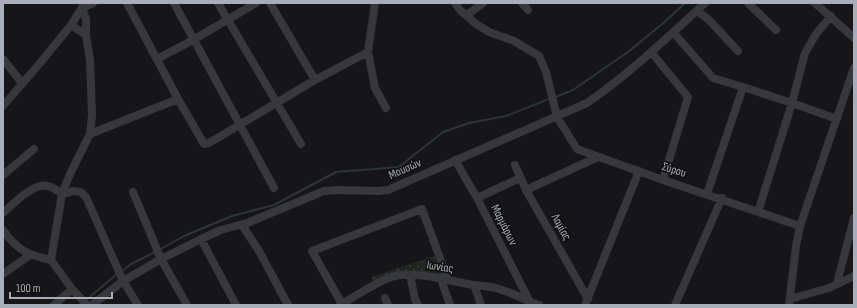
<svg xmlns="http://www.w3.org/2000/svg" width="857" height="308" viewBox="0 0 857 308" font-family="'Sofia Sans Condensed',sans-serif">
<defs>
<pattern id="park-dots" width="8" height="8" patternUnits="userSpaceOnUse"><rect width="8" height="8" fill="#1e261f"/><path d="M2 2h.1M6 6h.1" fill="none" stroke="#3c433d" stroke-width="1.8" stroke-linecap="round"/></pattern>
</defs>
<rect width="100%" height="100%" fill="#161618"/>
<!-- park -->
<path fill="url(#park-dots)" d="M434 256 448 280 410 275 374 285 371 277Z"/>
<g fill="none" stroke-linecap="round" stroke-linejoin="round">
<!-- stream -->
<path stroke="#2c353c" stroke-width="2" d="M555 97 573 90 628 52 661 25 685 3
M159 250 184 236 232 216 274 205 336 172 399 167 443 132 469 123 506 116 549 99
M121 272 131 264 155 252
M85 301 117 274"/>
<!-- street -->
<path stroke="#37383d" stroke-width="8" d="M83 3 82 8 86 19V35L90 60 92 115 90 134 70 174 62 194 51 260 72 289 87 305
M127 3 178 99 204 144 209 143 315 80 368 52
M174 3 274 188
M218 3 301 144
M270 3 315 80
M375 3 368 52 375 88 386 108
M455 3 460 10 476 24 489 32 514 41 539 56 546 72 557 117 577 149 663 180 800 226
M522 3 528 10
M748 3 776 30
M815 3 854 38
M697 11 708 19 738 51
M467 15 483 3
M71 25 86 35
M673 32 713 78 743 87
M651 52 688 97 663 180
M3 59 22 83
M157 59 193 40 256 3
M3 106 41 62 71 25 82 8 93 3
M90 134 178 99
M455 160 477 198 530 302
M515 165 526 190 588 299
M3 175 34 149
M526 190 598 157
M133 192 161 259 187 305
M707 194 743 87 792 103 805 53 816 34 831 16
M477 198 520 178
M758 212 792 103 837 119
M3 213C13 204 34 182 48 186 53 187 58 191 62 194L74 191 81 192 86 197 123 281 138 305
M242 225 259 251 288 305
M3 230C17 250 28 255 51 260
M201 239 236 305
M3 274 30 255
M410 275 415 299 418 305
M441 279 450 305
M837 283 854 218
M474 285 481 305
M385 298 388 305
M790 299 829 288 854 276
M342 304 312 251 422 209 448 280
M54 305 72 289
M92 305 123 281 161 259 201 239 221 230 247 223 324 191 335 190 378 191 388 190 587 103C629 74 667 38 705 3
M340 305C357 296 372 284 391 277 413 270 450 281 473 285 483 286 492 286 502 290 515 294 527 301 539 305
M585 305 639 171
M675 305 722 198
M789 305 796 246 800 226 854 68"/>
</g>
<g text-anchor="middle" dominant-baseline="central" stroke-width="3.5" stroke-linejoin="round" paint-order="stroke">
<!-- street labels -->
<g font-size="12" fill="#a8adb8" stroke="#111113">
<text transform="translate(405 169) rotate(-24)">Μουσών</text>
<text transform="translate(674 170) rotate(18)">Σύρου</text>
<text transform="translate(504 225) rotate(63)">Μαρμάρων</text>
<text transform="translate(561 227) rotate(61)">Λαμίας</text>
<text transform="translate(440 267) rotate(9)">Ιωνίας</text>
</g>
</g>
<!-- border -->
<rect width="857" height="308" fill="none" stroke="#a8adb8" stroke-width="8"/>
<!-- scale -->
<path d="M10 292v6h102v-6" fill="none" stroke="#a8adb8" stroke-width="2"/>
<text x="16" y="292" font-size="12" fill="#a8adb8" stroke="#111113" stroke-width="3" paint-order="stroke">100 m</text>
</svg>
